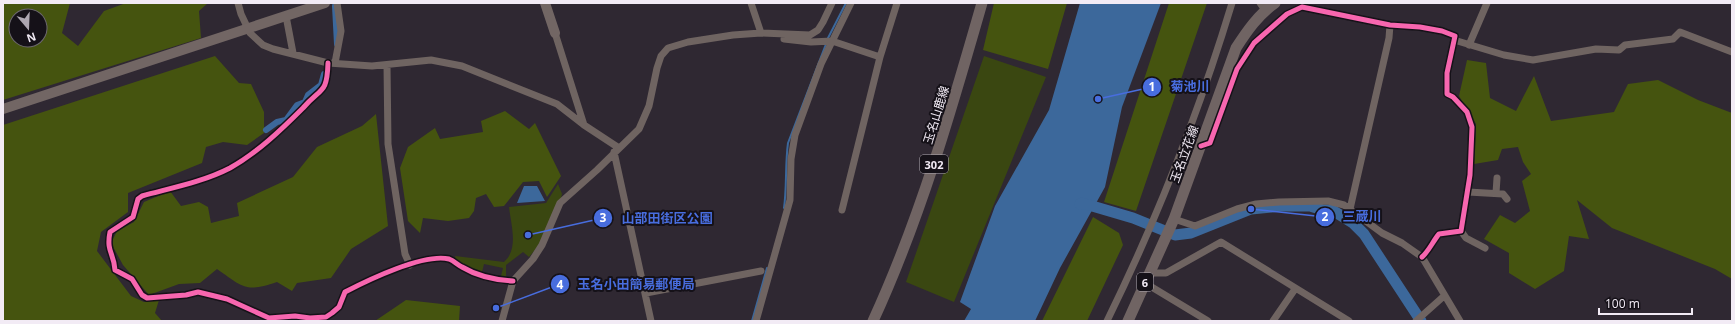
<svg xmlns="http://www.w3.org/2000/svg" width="1735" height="324" viewBox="0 0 1735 324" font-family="'Open Sans','Noto Sans JP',sans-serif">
<rect width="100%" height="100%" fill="#2f2832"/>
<!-- green -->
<path fill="#3a4711" d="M984 56 1046 77 954 302 906 282Z
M558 184 562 194 561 198 539 245 529 257 523 252 506 265V278L501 276 503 268 484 264 482 272 473 270 456 260 455 256 504 262C519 249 511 225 509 207L546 203Z"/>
<!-- forest -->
<path fill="#45540f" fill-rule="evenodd" d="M3 3H70L62 33 78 46 104 11 126 3H208L199 11 201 38 3 100ZM16 16H40V40H16Z
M994 3H1067L1048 69 983 50Z
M1169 3H1207L1136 211 1104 202Z
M215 56 239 83 251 84 264 112V133L247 145 223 142 206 147 202 163 128 193V212L101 232 97 251 131 296 144 302 159 300 155 313 162 321H3V125Z
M1467 60 1486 63 1490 98 1516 111 1534 76 1551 121 1614 112 1628 84 1658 80 1698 100 1732 113V279L1715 269 1612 228 1577 200 1589 239 1569 236 1564 271 1535 289 1509 273V253L1484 239 1500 215 1515 223 1530 211 1522 181 1531 174 1523 162 1518 147 1502 149 1498 160 1474 164 1476 124 1459 96Z
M505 111 529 129 535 123 561 176 547 197 539 181 523 182 504 206 494 207 486 194 476 198 474 211 469 218 448 221 423 218 420 233 408 221 400 168 408 147 435 128 440 139 483 132 481 121Z
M376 114 388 226 351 249 331 278 297 283 292 291 277 282C245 293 243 287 217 269L200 283 179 284 149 295 123 265 111 243 117 231 134 222 144 202 170 191 181 206 199 202 208 207 211 223 239 216 237 203 293 177 317 147 362 126Z
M1093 217 1119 233 1123 245 1087 321H1042Z
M406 300 460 306 459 321H375Z"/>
<!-- water -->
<path fill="#3c689b" d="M1080 3H1161L1122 107 1105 187 1060 268 1035 321H964L971 309 960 302 995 206 1049 110Z
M524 186H537L545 201 517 203Z"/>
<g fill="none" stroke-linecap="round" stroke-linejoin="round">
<!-- stream -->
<path stroke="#3c689b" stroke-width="2" d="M827 40 846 3
M784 208C787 187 785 165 788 143L826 44
M752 321 767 268"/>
<!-- canal -->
<path stroke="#3c689b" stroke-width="6" d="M335 6 337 44
M266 130 277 122 286 120 297 105 305 102 308 95 321 85 324 74"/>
<!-- river -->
<path stroke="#3c689b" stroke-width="11" d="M1080 204 1082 203 1133 218 1175 235 1191 233 1251 209 1281 206H1310L1323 210H1332L1353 223 1364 234 1421 321"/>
<!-- street -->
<path stroke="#6f6461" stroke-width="7" d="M238 3 241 14 250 33 263 45 273 49 328 63 372 66 431 60 462 66 557 104 584 125 619 148
M751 3 761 33
M1260 3 1265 10
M286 16 293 53
M555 33 584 125
M784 39 811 42 832 41 880 57
M1454 40 1504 55 1533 60 1596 49 1619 50 1625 45 1673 39 1680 32 1732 52
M1469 45 1487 3
M328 63C327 95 321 87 303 108 281 130 257 153 230 168 203 182 171 188 142 196L138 199 133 217 110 232C106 252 114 253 115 270L132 279 142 295 147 298 186 295 198 292 227 299 269 318 295 316 310 318 326 317 332 313 339 307 345 292C368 280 424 253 449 259 454 261 458 265 462 267 477 276 496 280 513 281
M335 63 341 31 337 3
M387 65 388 144 405 254 410 265
M1201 146 1210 143 1237 69 1254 43 1287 14 1302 7 1390 25 1420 27 1442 31 1455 36 1447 73V94L1453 97 1467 112 1472 127 1470 175 1461 231 1439 234C1433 241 1429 251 1422 257
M614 152 651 321
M1468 192 1503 194 1507 199
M1496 193 1497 178
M1350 209 1389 38 1390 25
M842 210 880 57 897 3
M1174 219 1195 226 1237 209 1256 204 1279 202 1328 201 1344 205 1382 233 1402 243 1422 257 1460 321
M1461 231 1466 238 1485 248
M1149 273H1166L1221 242 1349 321
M1145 283 1208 321
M646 293 761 271
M502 321 513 281 533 259 542 245 560 203 597 170 639 129 649 106 657 68 661 56 668 48 688 42 733 35 761 33 810 35 818 30 823 22 832 3
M756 321 790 200 791 159 795 135 821 64 851 3
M1107 321C1157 219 1199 112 1232 3
M1273 321 1295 289
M1416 321 1444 296"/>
<!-- secondary -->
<path stroke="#726664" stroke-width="10" d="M545 3 555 33
M3 109 325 3"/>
<!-- primary -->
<path stroke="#706463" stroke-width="11" d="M873 321C920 219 951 111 982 3
M1128 321 1174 219 1236 48C1247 31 1258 15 1275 3"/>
<!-- cycleway casing -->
<g stroke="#151118" stroke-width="8">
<path id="cycleway" d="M328 63C327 95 321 87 303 108 281 130 257 153 230 168 203 182 171 188 142 196L138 199 133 217 110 232C106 252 114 253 115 270L132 279 142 295 147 298 186 295 198 292 227 299 269 318 295 316 310 318 326 317 332 313 339 307 345 292C368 280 424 253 449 259 454 261 458 265 462 267 477 276 496 280 513 281
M1201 146 1210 143 1237 69 1254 43 1287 14 1302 7 1390 25 1420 27 1442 31 1455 36 1447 73V94L1453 97 1467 112 1472 127 1470 175 1461 231 1439 234C1433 241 1429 251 1422 257"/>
</g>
<!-- cycleway -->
<use href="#cycleway" stroke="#f766af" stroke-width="5"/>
</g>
<g text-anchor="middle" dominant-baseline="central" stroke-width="4" stroke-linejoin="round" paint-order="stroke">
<!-- shield labels -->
<g fill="#151118" stroke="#b0aab3" stroke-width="1">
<rect x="920" y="155" width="28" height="18" rx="3"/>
<rect x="1137" y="273" width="16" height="18" rx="3"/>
</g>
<g font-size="11" font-weight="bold" fill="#f2ebf5">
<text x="934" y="164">302</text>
<text x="1145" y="282">6</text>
</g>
<!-- street labels -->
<g font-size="12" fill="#f2ebf5" stroke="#151118">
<text transform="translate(936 115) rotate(-73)">玉名山鹿線</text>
<text transform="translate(1184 154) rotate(-70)">玉名立花線</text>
</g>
</g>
<!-- callouts -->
<path fill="none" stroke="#486dde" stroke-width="1.5" d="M1098 99L1152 87M1251 209L1325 217M528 235L603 218M496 308L560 284"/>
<g fill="#486dde" stroke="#151118" stroke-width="1.5">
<circle cx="1098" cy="99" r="4"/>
<circle cx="1251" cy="209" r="4"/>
<circle cx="528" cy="235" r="4"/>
<circle cx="496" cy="308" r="4"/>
<circle cx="1152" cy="87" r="10"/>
<circle cx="1325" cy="217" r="10"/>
<circle cx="603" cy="218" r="10"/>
<circle cx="560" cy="284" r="10"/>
</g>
<g font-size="12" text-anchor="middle" font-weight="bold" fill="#fff">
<text x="1152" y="91">1</text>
<text x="1325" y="221">2</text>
<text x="603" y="222">3</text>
<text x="560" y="289">4</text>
</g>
<g font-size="13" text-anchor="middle" font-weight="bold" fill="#486dde" stroke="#151118" stroke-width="4" stroke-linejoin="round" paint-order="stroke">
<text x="1190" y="91">菊池川</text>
<text x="1362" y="221">三蔵川</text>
<text x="667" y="223">山部田街区公園</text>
<text x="636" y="289">玉名小田簡易郵便局</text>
</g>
<!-- border -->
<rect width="1735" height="324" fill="none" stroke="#f2ebf5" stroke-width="8"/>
<!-- north arrow -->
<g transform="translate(28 28) rotate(161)"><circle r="19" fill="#151118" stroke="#6d6870"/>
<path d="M0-3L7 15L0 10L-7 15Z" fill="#aea7b1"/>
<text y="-6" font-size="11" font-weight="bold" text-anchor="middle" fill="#f2ebf5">N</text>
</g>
<!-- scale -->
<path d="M1599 308v6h93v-6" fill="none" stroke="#f2ebf5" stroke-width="2"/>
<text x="1605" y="308" font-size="12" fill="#f2ebf5" stroke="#151118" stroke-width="3" paint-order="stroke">100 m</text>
</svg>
